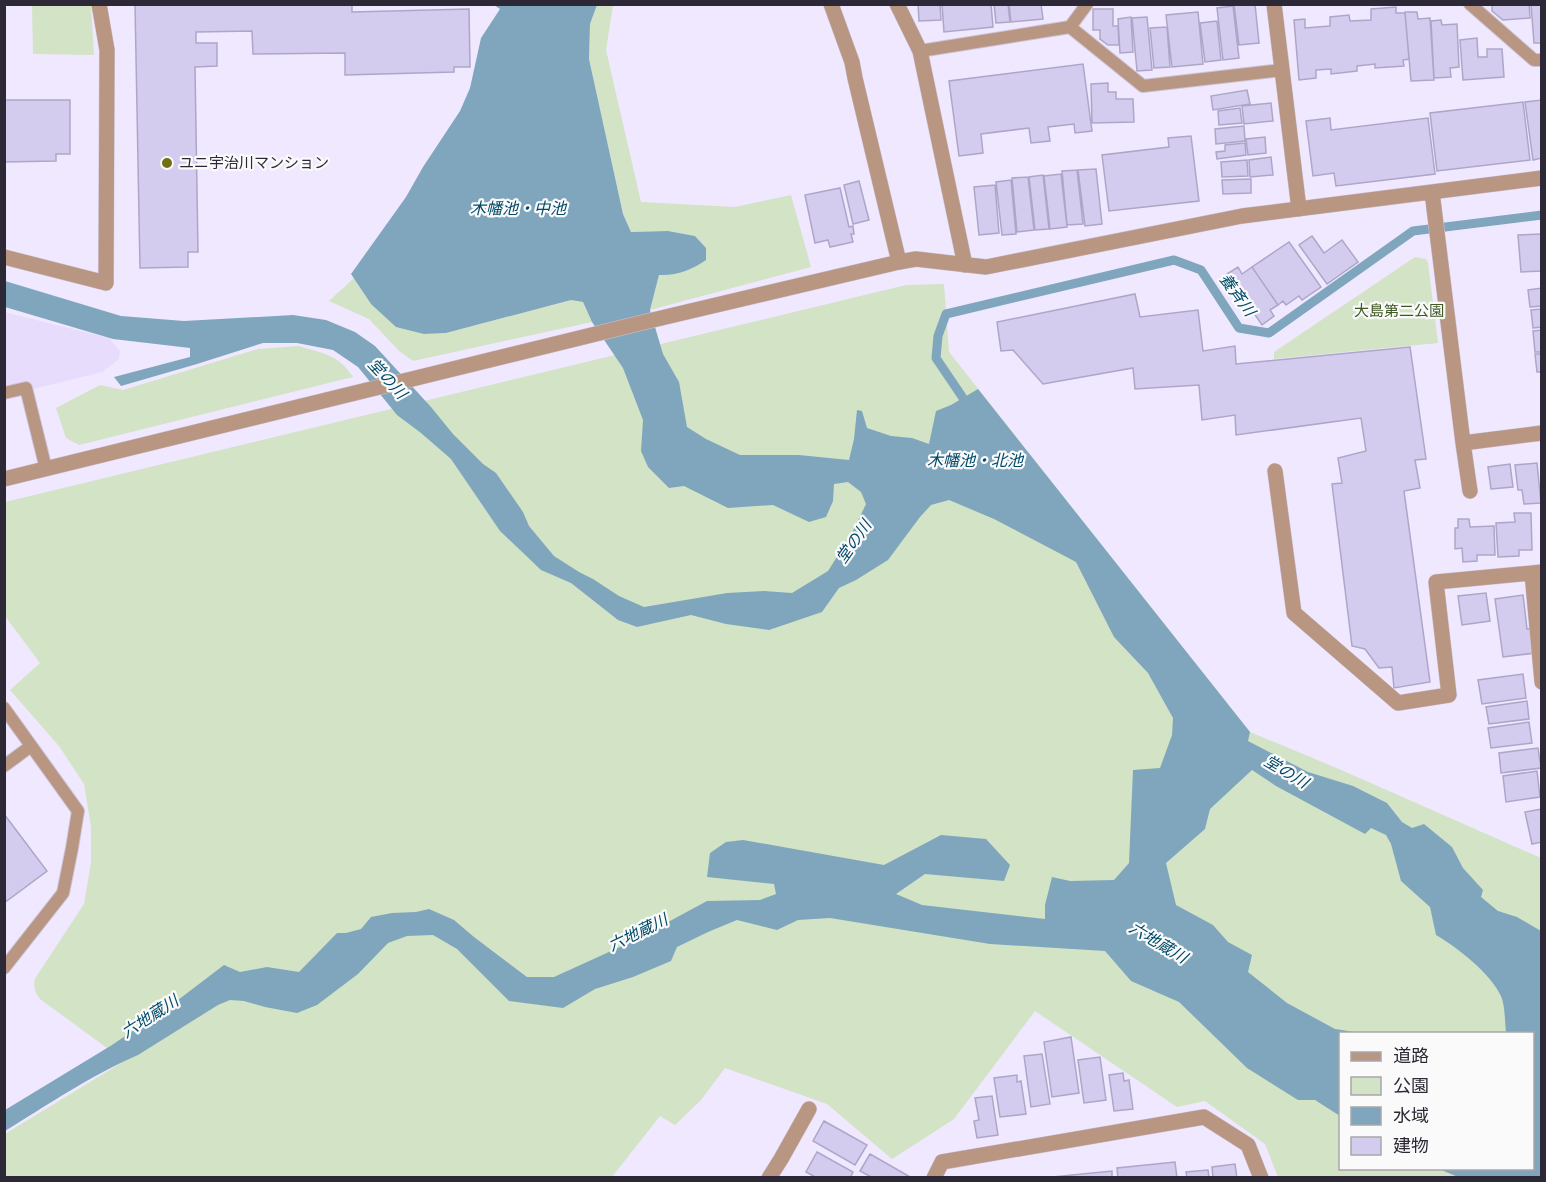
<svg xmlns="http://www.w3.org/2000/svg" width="1546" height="1182" viewBox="0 0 1546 1182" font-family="'Nunito Sans','Noto Sans JP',sans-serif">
<rect width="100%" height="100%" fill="#f0e8fe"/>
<!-- built -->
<path fill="#e8dcfd" d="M4 312 109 338 120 351 119 359 102 372 5 396Z"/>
<!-- green -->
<path fill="#d3e3c5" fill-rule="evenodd" d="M32 5H91L94 55 33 54Z
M597 5H613L606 50 641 202 735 207 791 195 811 267 650 310 659 275 706 248 695 236 668 231 631 232 623 214 589 59 590 24Z
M1415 257 1426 259 1428 263 1438 343 1274 359V352Z
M354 278 371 304 424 334 446 333 571 300 583 302 592 322 413 361 399 351 369 319 329 301Z
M944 284 949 352 1250 732 1339 769 1541 858V1177H1278L1265 1144 1205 1101 1177 1107 1035 1011 954 1119 892 1159 827 1104 725 1068 701 1100 675 1125 660 1116 612 1177H5V1134L121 1063 107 1048 40 999C35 993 32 984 36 977L84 904 91 863V827L84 784 59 746 10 690 40 663 5 616V502L906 285ZM1340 1034H1532V1168H1340Z
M299 346C324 354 338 354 353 377L79 445 66 438 56 408 100 385 123 390 258 349Z"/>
<!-- water -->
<path fill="#80a6bd" d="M494 5H597L590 24 589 59 623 214 631 232 668 231 695 236 706 248V260C692 270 676 276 659 275L650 310 663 354 679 382 687 427 706 439 740 455H799L849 460 854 439 857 410 862 411 867 428 891 436 912 438 929 444 936 411 951 405 978 389 1250 732 1248 741 1308 772 1353 786 1387 803 1402 822 1412 828 1424 824 1452 847 1463 868 1483 890 1481 897 1498 911 1517 917 1541 931V1177H1458L1439 1169 1532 1168V1034L1506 1033C1505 1023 1505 1005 1501 996 1490 973 1458 948 1436 935L1430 907 1401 881 1391 844 1386 835 1371 828 1365 834 1276 786 1252 770 1210 809 1205 829 1166 863 1176 905 1213 925 1228 942 1252 955 1248 972 1287 1003 1335 1029 1361 1033 1340 1034V1116L1315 1100H1298L1247 1068 1179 1002 1131 981 1105 951 990 944 830 918 798 920 777 930 737 920 708 932 677 947 671 961 633 977 595 989 563 1008 509 1001 457 949 433 935 407 936 388 943 358 974 317 1005 297 1013 265 1007 244 1001 230 1000 218 1005 138 1055C93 1074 46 1106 5 1131V1110L112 1045 178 1000 224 965 240 972 267 967 299 972 337 933H346L361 929 371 917 392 913 416 912 429 909 454 920 474 937 527 977H554L633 941 707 901 760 900 776 894 774 884 707 877 710 853 726 842 743 840 884 865 941 835 986 839 1010 865 1004 881 925 874 896 894 922 905 1045 919V905L1052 877 1070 881 1114 880 1129 863 1133 770 1160 768 1172 735 1173 718 1148 673 1114 637 1076 562 994 519 949 500 931 505 920 517 888 560 856 580 839 588 822 612 769 630 726 624 691 615 637 627 618 620 571 583 541 570 500 531 451 459 421 433 397 415 358 367 333 350 297 343H263L197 364 121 386 114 377 190 357V348L113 339 5 307V281L121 316 184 321 293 315 326 320 355 332 375 346 431 407 453 434 483 464 496 473 523 512 529 526 554 556 579 572 593 579 619 596 644 607 727 593 764 591 792 593 828 571 852 533 866 504 861 492 848 482 834 484 833 501 826 517 809 522 773 505 728 508 684 486 669 488 648 467 641 451 643 420 623 368 592 322 583 302 571 300 446 333 424 334 396 327 371 304 351 274 406 197 423 167 460 111 470 88 481 38 500 9Z"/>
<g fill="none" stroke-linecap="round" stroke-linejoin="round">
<!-- stream -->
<path stroke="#80a6bd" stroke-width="9" d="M963 398 936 358 938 336 946 314 1174 260 1201 270 1239 328 1269 333 1413 231 1542 215"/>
</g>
<!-- building -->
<path fill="#d3ccef" stroke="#ada6c8" stroke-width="1.5" d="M135 4H352V12L469 9 470 67H454V72L345 75V53L253 54 252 31 196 32V43H217V66L195 67 198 252H188V267L140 268Z
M918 4H940L941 20 919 21Z
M942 4H991L993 27 944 32Z
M994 4H1008L1010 22 996 23Z
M1009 4H1041L1043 19 1011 22Z
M1234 4H1255L1259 43 1239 45Z
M1492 4H1529L1530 18 1503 20 1492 11Z
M1531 4H1542V43H1534Z
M1233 6 1239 58 1223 60 1217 8Z
M1396 7V13H1405L1409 59 1403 60 1404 66 1375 68V64L1357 66V71L1331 74V69L1316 70V78L1299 80 1294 20 1305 19V28L1330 26V17L1349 15 1350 21 1371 20V9Z
M1093 9H1113V26H1118L1119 45H1108L1100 39V30H1093Z
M1198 12 1203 64 1172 67 1166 15Z
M1405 12H1417L1418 19 1430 18 1434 80 1411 81Z
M1131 17 1133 52 1120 53 1118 19Z
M1147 17 1152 70 1137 71 1132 18Z
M1441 20 1442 25 1457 24 1459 67 1450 68 1451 77 1434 78 1431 21Z
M1217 21 1221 60 1205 62 1200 23Z
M1167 27 1170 67 1154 68 1150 28Z
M1477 38 1478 57H1487V49H1502L1504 77 1463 80 1460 40Z
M1083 64 1092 131 1075 133 1074 124 1048 127 1050 141 1031 143 1029 128 981 134 983 153 959 156 949 81Z
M1108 83V92H1116V99H1133L1134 122 1092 123 1091 84Z
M1247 90 1250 104 1213 110 1211 96Z
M4 100H70V154H56V161L4 162Z
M1542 100V158L1533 160 1525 102Z
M1523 102 1530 160 1437 171 1430 113Z
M1271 103 1273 121 1244 124 1242 106Z
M1240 108 1242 123 1219 125 1218 111Z
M1330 118 1331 130 1428 118 1435 174 1336 186 1334 173 1313 176 1306 121Z
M1244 126 1245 141 1216 144 1215 129Z
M1191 136 1199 201 1109 211 1102 155 1169 147 1168 138Z
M1265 137 1266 153 1248 155 1246 139Z
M1245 143 1246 155 1217 159 1216 152 1225 151V145Z
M1271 157 1273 175 1250 177 1249 160Z
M1247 160 1248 176 1222 177 1221 162Z
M1096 169 1102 224 1085 226 1078 170Z
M1077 170 1083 224 1067 225 1062 171Z
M1061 174 1067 227 1050 229 1044 176Z
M1043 175 1049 229 1035 230 1029 177Z
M1028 177 1034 230 1017 232 1012 178Z
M1251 179V193L1223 194 1222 180Z
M1011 180 1016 234 1002 235 996 182Z
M859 181 869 220 853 224 844 185Z
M995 185 999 233 979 235 974 187Z
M840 188 849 227 853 226 854 234H851L853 242 830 247 828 240 815 243 805 195Z
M1542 234V271L1521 272 1518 235Z
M1312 236 1324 253 1342 240 1358 262 1327 284 1299 245Z
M1289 242 1321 287 1302 300 1299 296 1286 305 1283 301 1278 305 1252 267Z
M1238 267 1242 274 1252 267 1278 305 1270 310 1274 316 1262 325 1227 274Z
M1542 288V306L1530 307 1528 290Z
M1135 294 1140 317 1198 310 1203 351 1235 346 1236 364 1410 347 1426 459 1415 460 1420 488 1404 491 1430 682 1394 688 1392 667 1379 668 1365 649 1352 646 1332 484 1342 483 1338 458 1366 451 1361 418 1236 435 1235 415 1202 420 1199 385 1135 389 1133 368 1043 384 1013 350 1001 351 997 322Z
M1542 309V327L1533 328 1531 310Z
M1542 330V352H1535L1533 331Z
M1535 354H1542V372H1537Z
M1537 463 1541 503 1524 504 1522 490H1518L1515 465Z
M1510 464 1513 487 1491 489 1488 467Z
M1514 513H1531L1532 550H1519V556L1498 557 1496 523 1515 522Z
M1458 519H1469L1470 527 1494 526 1495 555H1477V561L1463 562 1462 548 1455 549V528H1458Z
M1486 593 1490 621 1462 625 1458 596Z
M1523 595 1527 629 1532 628 1535 653 1503 657 1495 599Z
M1523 674 1526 698 1482 704 1478 680Z
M1527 701 1529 719 1489 724 1486 707Z
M1529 722 1532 743 1491 748 1488 728Z
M1538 748 1541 768 1501 773 1499 753Z
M1537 771 1540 797 1506 802 1503 776Z
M1542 809V842L1532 844 1525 812Z
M4 814 47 871 4 903Z
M1071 1037 1079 1093 1052 1097 1044 1042Z
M1042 1054 1050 1104 1031 1107 1024 1056Z
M1100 1057 1106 1100 1084 1103 1078 1060Z
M1123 1073 1124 1081 1129 1080 1133 1109 1114 1111 1109 1075Z
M1017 1075V1082L1021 1081 1026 1114 1000 1117 994 1078Z
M992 1096 998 1135 977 1138 974 1121 979 1120 975 1098Z
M824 1121 867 1145 855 1165 813 1141Z
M817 1152 853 1172 850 1178H817L806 1172Z
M870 1154 912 1178H873L860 1171Z
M1175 1162 1177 1178H1118L1117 1168Z
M1235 1164 1237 1178H1213L1212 1167Z
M1208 1170 1209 1178H1187L1186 1172Z
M1112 1171V1178H1043L1072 1175Z"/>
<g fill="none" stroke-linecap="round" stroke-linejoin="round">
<!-- service casing -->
<g stroke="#cdc5da" stroke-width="14">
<path id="service" d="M1470 4 1534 60H1542
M1070 27 1143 86 1282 70
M920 51 1070 27 1087 4
M4 393 26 388 46 469
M4 708 78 811 72 848 63 893 4 968
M4 766 31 746"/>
</g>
<!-- minor casing -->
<g stroke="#cdc5da" stroke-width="16">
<path id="minor" d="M897 4 920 51 965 265
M1274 4 1299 209
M1432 192 1463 443 1542 433
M4 257 106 283 107 50 99 4
M899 262 916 259 986 267 1242 216 1542 178
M1463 443 1470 491
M1275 471 1294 613 1398 703 1449 695 1436 582 1542 572
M1532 573 1542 682
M769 1178 781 1159 809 1109
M934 1178 942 1162 1204 1117 1248 1145 1261 1178"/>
</g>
<!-- tertiary casing -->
<g stroke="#cdc5da" stroke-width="16">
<path id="tertiary" d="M4 479 657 319 899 262 855 78 852 62 831 4"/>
</g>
<!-- service -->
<use href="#service" stroke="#b99682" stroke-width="12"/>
<!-- minor -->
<use href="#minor" stroke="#b99682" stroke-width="15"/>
<!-- tertiary -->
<use href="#tertiary" stroke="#b99682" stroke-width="15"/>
</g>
<!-- markers -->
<circle fill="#707013" stroke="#fafafa" stroke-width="2" cx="167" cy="163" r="6"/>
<g text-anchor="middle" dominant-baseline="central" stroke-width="4.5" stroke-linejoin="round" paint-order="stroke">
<!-- poi labels -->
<g font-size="15" fill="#2d2835" stroke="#fafafa" text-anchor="start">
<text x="179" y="163">ユニ宇治川マンション</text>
</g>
<!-- park labels -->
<g font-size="15" fill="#405824" stroke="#fafafa">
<text x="1399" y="311">大島第二公園</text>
</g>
<!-- water labels -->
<g font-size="16" font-style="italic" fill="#004a69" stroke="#fafafa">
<text x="518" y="209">木幡池・中池</text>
<text transform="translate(1237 295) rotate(54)">養斉川</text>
<text transform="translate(387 379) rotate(47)">堂の川</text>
<text x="975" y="461">木幡池・北池</text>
<text transform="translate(854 542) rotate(-55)">堂の川</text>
<text transform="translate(1286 772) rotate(31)">堂の川</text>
<text transform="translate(638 933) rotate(-26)">六地蔵川</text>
<text transform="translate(1158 943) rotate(31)">六地蔵川</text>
<text transform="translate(150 1017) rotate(-33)">六地蔵川</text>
</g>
</g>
<!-- border -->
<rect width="1546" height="1182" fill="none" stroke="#2d2835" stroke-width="12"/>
<!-- legend -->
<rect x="1339" y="1032" width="195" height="138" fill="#fafafa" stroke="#a8a6ab" stroke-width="1.5"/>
<rect x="1351" y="1052" width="30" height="9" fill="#b99682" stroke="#a8a6ab" stroke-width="1.5"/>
<text x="1393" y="1062" font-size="18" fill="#2d2835">道路</text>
<rect x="1351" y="1077" width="30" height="18" fill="#d3e3c5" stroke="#a8a6ab" stroke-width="1.5"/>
<text x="1393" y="1092" font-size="18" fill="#2d2835">公園</text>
<rect x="1351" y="1107" width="30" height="18" fill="#80a6bd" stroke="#a8a6ab" stroke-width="1.5"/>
<text x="1393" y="1122" font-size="18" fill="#2d2835">水域</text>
<rect x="1351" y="1137" width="30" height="18" fill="#d3ccef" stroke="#a8a6ab" stroke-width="1.5"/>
<text x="1393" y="1152" font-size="18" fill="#2d2835">建物</text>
</svg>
